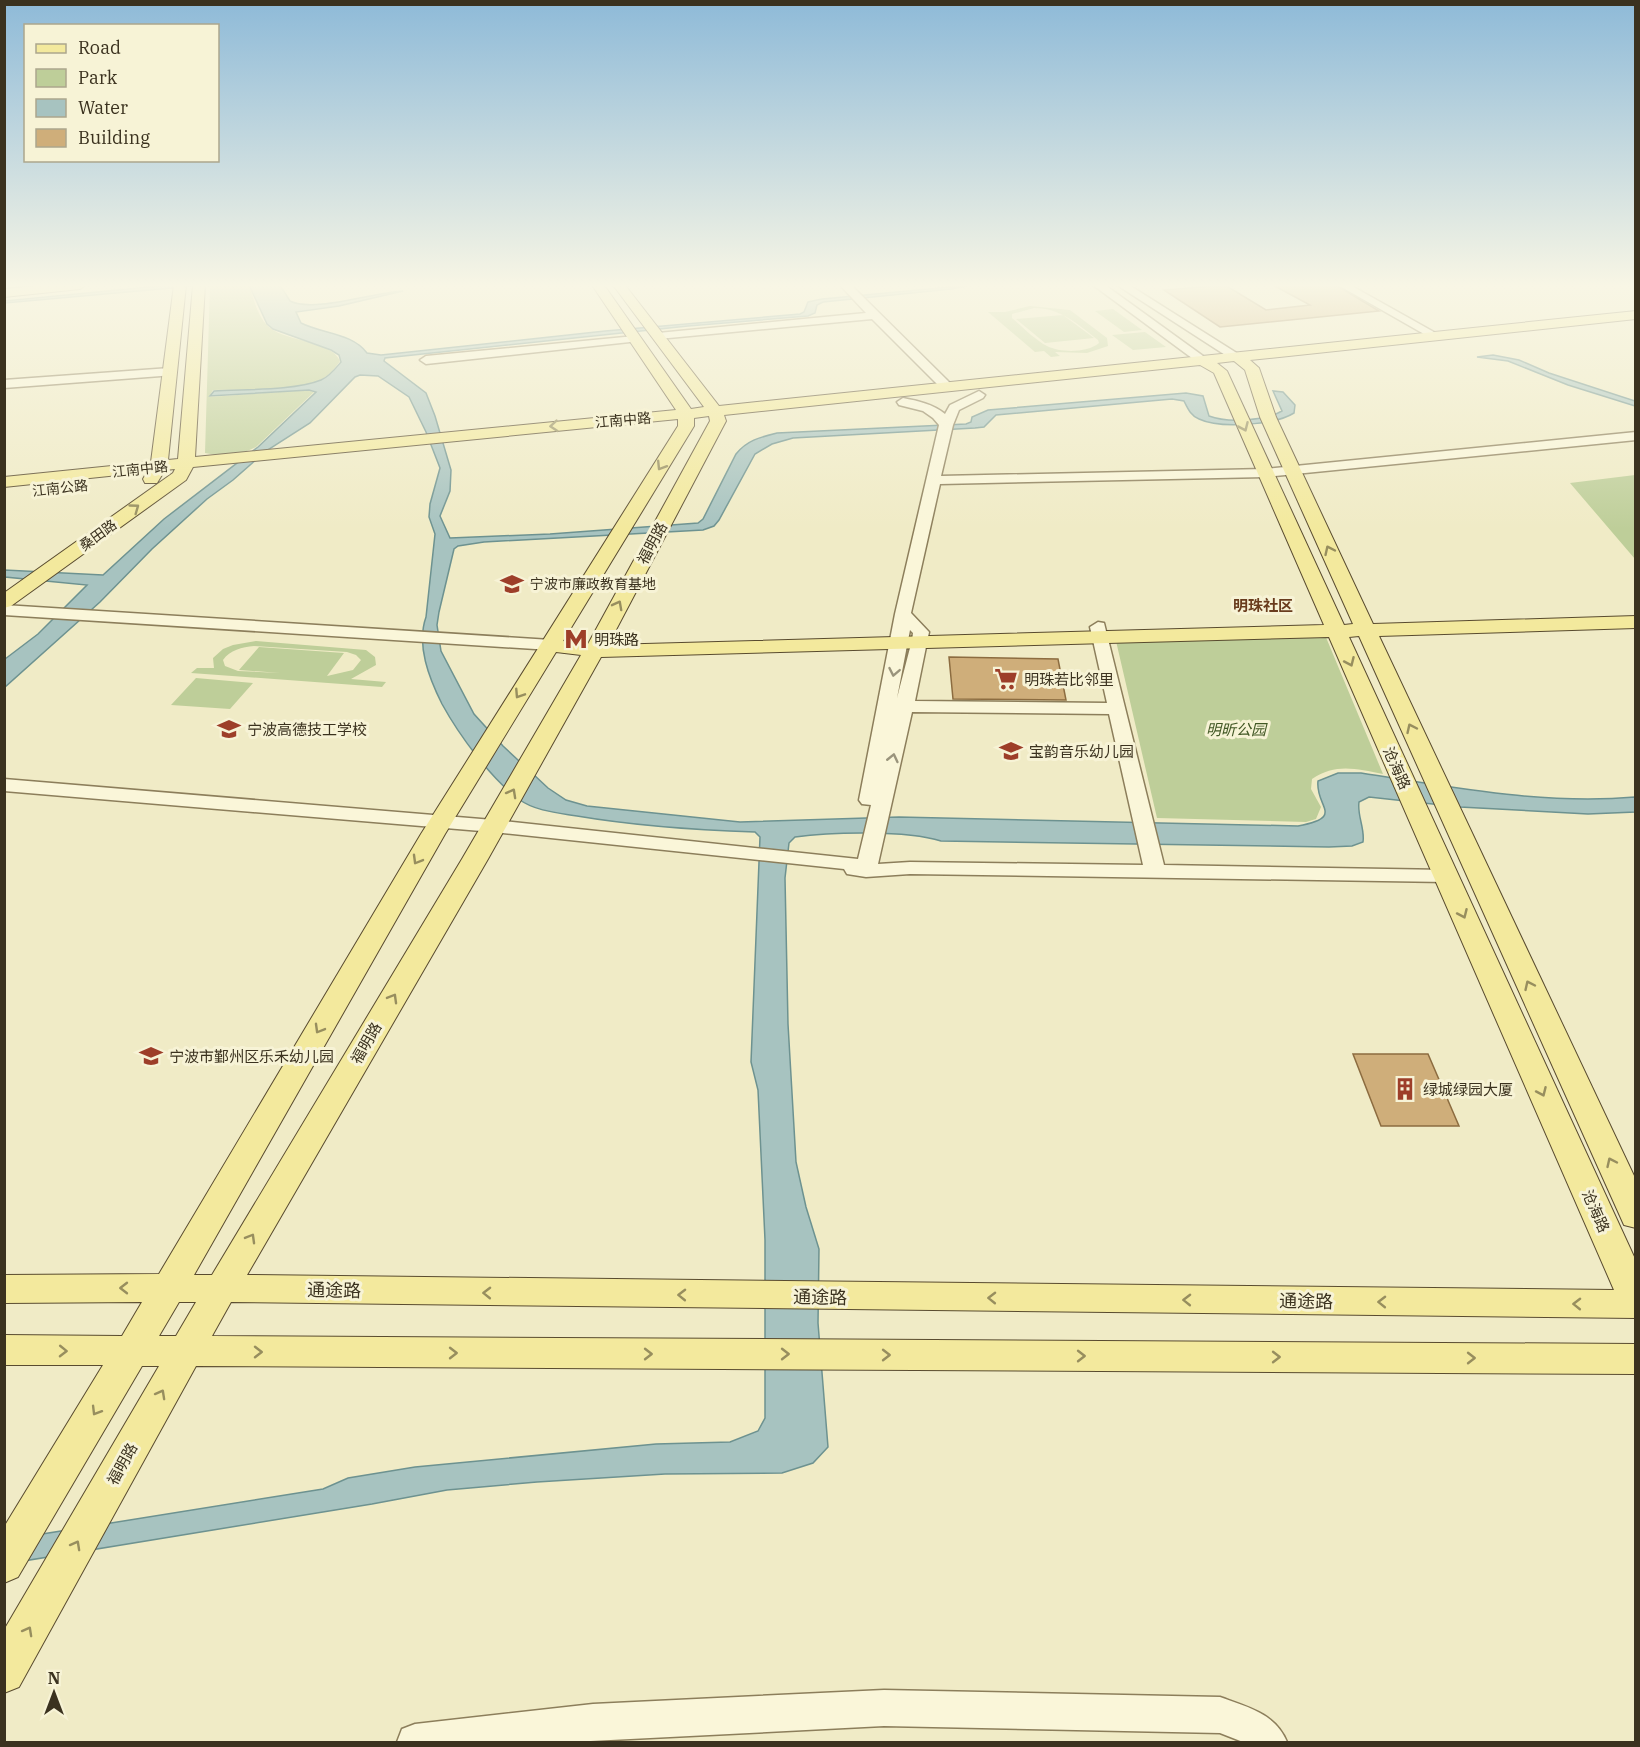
<svg xmlns="http://www.w3.org/2000/svg" width="1640" height="1747" viewBox="0 0 1640 1747" font-family="'IBM Plex Serif','Noto Sans SC',serif">
<rect width="100%" height="100%" fill="#f0ebc6"/>
<!-- green -->
<path fill="#bece99" fill-rule="evenodd" d="M210 285H249C253 297 257 314 266 324 281 343 330 338 340 361 336 367 328 377 320 380 292 392 244 389 213 390L209 397 307 390 314 392 256 447C241 455 222 457 205 453Z
M1030 306 1070 310 1107 338 1108 346 1087 353 1055 352 1060 356 1051 357 1044 351 1035 352 988 312H1005ZM1034 308C1061 308 1077 324 1098 340L1099 343C1087 353 1061 353 1047 346 1034 339 1023 327 1012 318V314Z
M1113 309 1142 330 1124 332 1095 311Z
M1063 315 1094 338 1045 343 1016 319Z
M1145 332 1166 347 1133 350 1112 335Z
M1635 475H1636L1635 559 1570 483Z
M1325 635 1383 774C1356 769 1336 763 1312 779L1311 789 1321 807 1316 819 1306 822 1157 818 1116 641Z
M256 641 366 650 375 657 376 665 351 679 386 682 382 687 191 673 197 668H214L213 658 223 649 233 645ZM254 646 347 652 356 655 361 660 353 670 327 676 344 653 259 647 239 670 280 673 238 671 225 666 223 660C230 650 242 647 254 646Z
M196 678 253 683 230 709 171 705Z"/>
<!-- water -->
<path fill="#a7c3c0" stroke="#6d9290" stroke-width="1.5" d="M169 285H205L5 303V301Z
M249 285H280L290 301C313 313 375 292 403 291L339 306 296 312 301 323C323 334 352 333 367 353L381 355 605 331 800 314 804 312 808 302 822 299 971 285 951 289 823 302 817 305 815 313 808 316 688 326 385 358 384 361 426 393 435 416 451 470 450 491 440 516 450 538 550 534 698 523 703 519 736 454C747 440 761 437 777 433L966 424 971 422 972 417 988 410 1186 393 1203 396 1209 416C1227 423 1265 421 1282 411L1273 391 1283 392 1295 405 1294 413C1275 425 1220 429 1199 419 1191 416 1188 409 1184 401L1172 399 996 415 984 427 975 428 793 438 772 444 755 454 719 520 714 526 703 530 484 542 458 546 454 549 439 612 437 625 441 651 474 714 503 746 548 788 566 800 587 806 740 822 899 817 1298 826C1346 817 1315 807 1318 781L1338 773H1361C1453 787 1542 805 1635 797V812L1588 814 1460 807 1369 797 1359 802C1357 816 1365 828 1363 842L1352 846 1329 847 941 841C906 830 831 832 795 837L789 843 785 878 788 1024 796 1162 806 1207 819 1249 818 1323 828 1447 813 1463 782 1473 665 1474 537 1482 447 1490 372 1504 5 1564V1540L323 1489 348 1478 415 1467 656 1444 730 1442 758 1431 765 1418V1240L758 1090 751 1062 760 837 755 832C695 830 636 826 577 816 559 813 535 811 520 800 491 779 459 735 442 704 429 678 416 645 426 617L435 534 429 517 430 504 440 468 426 432 409 397 378 376 360 375 355 377 310 423 266 451 233 480 207 499 152 549 100 602 5 687V659L38 634 87 585 5 577V570L103 575 164 519 258 447 316 392 309 390 210 396 214 391C243 389 294 391 321 380 329 377 336 368 341 362L339 355 331 350 273 329 267 324Z
M1493 355 1519 360 1549 373 1635 401V406L1568 385 1508 361 1477 357Z"/>
<!-- building -->
<path fill="#cfae7a" stroke="#8c6c40" stroke-width="1.5" d="M1225 285 1266 310 1310 305 1273 285H1336L1379 311 1220 327 1164 290Z
M949 657 1058 659 1066 700 953 699Z
M1353 1054H1428L1459 1126H1381Z"/>
<g fill="none" stroke-linecap="round" stroke-linejoin="round">
<!-- minor casing -->
<g stroke="#8c7e5b" stroke-width="3">
<path id="minor" d="M840 285H851L951 384 953 387 951 390H943L872 319 658 339 652 336 658 333 866 313Z
M1093 285H1105L1210 361 1208 364H1200Z
M1117 285H1129L1243 357 1237 361 1233 360Z
M1338 285H1350L1441 336 1439 338H1431Z
M635 336 639 337V341L426 364 420 360 426 356Z
M170 368 176 372 174 375 4 388V380Z
M979 391 985 395 983 398 959 410 953 425 941 476 1265 469 1636 432V440L1265 477 940 484 911 613 929 632 915 701 1107 703 1090 627 1098 622 1104 623 1164 865 1446 870 1453 872 1457 876 1453 880 1446 882 910 874 866 877 847 874 844 869 493 832 4 791V779L493 820 858 859 871 805 862 804 859 800 895 614 939 425 933 418 923 411 899 405 897 402 903 398C918 401 933 404 945 414L950 405ZM910 630 913 633 912 640 897 698ZM912 712 1109 714 1143 865 910 862 878 864Z
M4 605 551 640 557 641 559 645 557 649 551 650 4 615Z
M884 1690 1220 1697C1247 1707 1275 1713 1287 1742H1243L1220 1733 884 1726 571 1742H397L402 1729 415 1724 593 1704Z"/>
</g>
<!-- major casing -->
<g stroke="#594b2f" stroke-width="2">
<path id="major" d="M46 285H86L80 289 4 297V289Z
M174 285H186L168 460 178 459 193 285H205L195 457 676 410 592 285H604L691 409 704 407 613 285H625L719 406 1636 311V319L1250 360 1259 368 1276 417 1373 624 1636 616V628L1379 636 1636 1180V1228L1624 1225 1620 1216 1359 636 1349 637 1636 1261V1318L231 1302 212 1336 1636 1344V1374L196 1366 19 1687 4 1693V1630L159 1366H142L18 1577 4 1583V1527L103 1365H4V1335L122 1336 142 1302 4 1303V1275L159 1274 421 834 678 426V419L193 467 186 480 11 606 4 608V593L173 473 175 469 165 470 157 483H145L143 479 147 472 4 487V477L151 462ZM1234 361 1245 370 1260 417 1353 624 1344 625 1227 371 1217 363ZM1200 365 1214 373 1324 625 608 645 726 421 724 415ZM709 416 710 421 588 644 563 641 694 426V418ZM1329 637 1614 1290 247 1275 488 859 601 657ZM556 652 581 655 462 859 212 1275H194L445 834ZM179 1302H196L176 1336H159Z"/>
</g>
<!-- minor -->
<use href="#minor" fill="#faf6d9" fill-rule="evenodd"/>
<!-- major -->
<use href="#major" fill="#f3e99d" fill-rule="evenodd"/>
</g>
<!-- one-way arrows -->
<defs><path id="oneway-chevron" d="M-2-3.5L2.5 0L-2 3.5" fill="none" stroke-width="1.6" stroke-linecap="round" stroke-linejoin="round" transform="scale(1.5)"/></defs>
<g stroke="#978e5e">
<use href="#oneway-chevron" transform="translate(554 426) rotate(175)"/>
<use href="#oneway-chevron" transform="translate(1244 427) rotate(66)"/>
<use href="#oneway-chevron" transform="translate(661 466) rotate(122)"/>
<use href="#oneway-chevron" transform="translate(135 508) rotate(-36)"/>
<use href="#oneway-chevron" transform="translate(1329 550) rotate(-115)"/>
<use href="#oneway-chevron" transform="translate(618 605) rotate(-62)"/>
<use href="#oneway-chevron" transform="translate(1350 662) rotate(66)"/>
<use href="#oneway-chevron" transform="translate(519 694) rotate(123)"/>
<use href="#oneway-chevron" transform="translate(1411 728) rotate(-115)"/>
<use href="#oneway-chevron" transform="translate(512 793) rotate(-61)"/>
<use href="#oneway-chevron" transform="translate(417 860) rotate(120)"/>
<use href="#oneway-chevron" transform="translate(1463 914) rotate(66)"/>
<use href="#oneway-chevron" transform="translate(1529 985) rotate(-115)"/>
<use href="#oneway-chevron" transform="translate(393 998) rotate(-60)"/>
<use href="#oneway-chevron" transform="translate(319 1029) rotate(120)"/>
<use href="#oneway-chevron" transform="translate(1542 1092) rotate(66)"/>
<use href="#oneway-chevron" transform="translate(1611 1162) rotate(-115)"/>
<use href="#oneway-chevron" transform="translate(251 1238) rotate(-60)"/>
<use href="#oneway-chevron" transform="translate(124 1288) rotate(180)"/>
<use href="#oneway-chevron" transform="translate(487 1293) rotate(-179)"/>
<use href="#oneway-chevron" transform="translate(682 1295) rotate(-179)"/>
<use href="#oneway-chevron" transform="translate(992 1298) rotate(-179)"/>
<use href="#oneway-chevron" transform="translate(1187 1300) rotate(-179)"/>
<use href="#oneway-chevron" transform="translate(1382 1302) rotate(-179)"/>
<use href="#oneway-chevron" transform="translate(1577 1304) rotate(-179)"/>
<use href="#oneway-chevron" transform="translate(63 1351) rotate(1)"/>
<use href="#oneway-chevron" transform="translate(258 1352)"/>
<use href="#oneway-chevron" transform="translate(453 1353)"/>
<use href="#oneway-chevron" transform="translate(648 1354)"/>
<use href="#oneway-chevron" transform="translate(785 1354)"/>
<use href="#oneway-chevron" transform="translate(886 1355)"/>
<use href="#oneway-chevron" transform="translate(1081 1356)"/>
<use href="#oneway-chevron" transform="translate(1276 1357)"/>
<use href="#oneway-chevron" transform="translate(1471 1358)"/>
<use href="#oneway-chevron" transform="translate(161 1394) rotate(-61)"/>
<use href="#oneway-chevron" transform="translate(96 1411) rotate(121)"/>
<use href="#oneway-chevron" transform="translate(76 1545) rotate(-61)"/>
<use href="#oneway-chevron" transform="translate(28 1631) rotate(-61)"/>
</g>
<g stroke="#9a947c">
<use href="#oneway-chevron" transform="translate(894 672) rotate(101)"/>
<use href="#oneway-chevron" transform="translate(893 758) rotate(-77)"/>
</g>
<!-- sky -->
<linearGradient id="sky" x2="0" y2="1"><stop stop-color="#8ebad8"/><stop offset="0.54" stop-color="#f8f6e5"/><stop offset="1" stop-color="#f8f6e5" stop-opacity="0"/></linearGradient>
<rect width="1640" height="529" fill="url(#sky)"/>
<!-- icons -->
<defs>
<g id="university-bare" transform="scale(1.8)"><path d="M0-5L7-2L0 1L-7-2ZM-4 1L0 2.5L4 1V4Q0 6-4 4Z" fill="#9d3e29" stroke="#f7f3d6" stroke-width="2.5" paint-order="stroke"/></g>
<g id="metro-bare" transform="scale(1.8)"><path d="M-5.5 5V-5H-3L0 0L3-5H5.5V5H3V-.5L0 4L-3-.5V5Z" fill="#9d3e29" stroke="#f7f3d6" stroke-width="2.5" paint-order="stroke"/></g>
<g id="supermarket-bare" transform="scale(1.8)"><path d="M-6-5.5h2.5l.6 2H6L4.5 2H-2.5L-4.4-4H-6ZM-1.5 3.2a1.3 1.3 0 1 0 .1 0ZM3 3.2a1.3 1.3 0 1 0 .1 0Z" fill="#9d3e29" stroke="#f7f3d6" stroke-width="2.5" paint-order="stroke"/></g>
<g id="school-bare" transform="scale(1.8)"><path d="M0-5L7-2L0 1L-7-2ZM-4 1L0 2.5L4 1V4Q0 6-4 4Z" fill="#9d3e29" stroke="#f7f3d6" stroke-width="2.5" paint-order="stroke"/></g>
<g id="building-bare" transform="scale(1.8)"><path d="M-4-6H4V6H1V3H-1V6H-4ZM-2.5-4.3h1.7v1.8h-1.7ZM.8-4.3h1.7v1.8H.8ZM-2.5-1h1.7V.8h-1.7ZM.8-1h1.7V.8H.8Z" fill="#9d3e29" stroke="#f7f3d6" stroke-width="2.5" paint-order="stroke"/></g>
</defs>
<g fill-rule="evenodd">
<use href="#university-bare" x="512" y="584"/>
<use href="#metro-bare" x="576" y="639"/>
<use href="#supermarket-bare" x="1006" y="679"/>
<use href="#university-bare" x="229" y="729"/>
<use href="#school-bare" x="1011" y="751"/>
<use href="#school-bare" x="151" y="1056"/>
<use href="#building-bare" x="1405" y="1089"/>
</g>
<g text-anchor="middle" dominant-baseline="central" stroke-width="6" stroke-linejoin="round" paint-order="stroke">
<!-- far-street labels -->
<g font-size="14" fill="#3b321f" stroke="#f7f3d6">
<text transform="translate(623 420) rotate(-5)">江南中路</text>
<text transform="translate(140 469) rotate(-6)">江南中路</text>
<text transform="translate(60 488) rotate(-6)">江南公路</text>
<text transform="translate(98 535) rotate(-36)">桑田路</text>
</g>
<!-- far-poi labels -->
<g font-size="14" fill="#3b321f" stroke="#f7f3d6" text-anchor="start">
<text x="530" y="584">宁波市廉政教育基地</text>
</g>
<!-- street labels -->
<g font-size="15" fill="#3b321f" stroke="#f7f3d6">
<text transform="translate(652 543) rotate(-62)">福明路</text>
<text transform="translate(1397 768) rotate(66)">沧海路</text>
<text transform="translate(366 1043) rotate(-60)">福明路</text>
<text transform="translate(1596 1211) rotate(66)">沧海路</text>
<text transform="translate(122 1464) rotate(-61)">福明路</text>
</g>
<!-- far-quarter labels -->
<g font-size="15" font-weight="bold" fill="#693c1d" stroke="#f7f3d6">
<text x="1263" y="605">明珠社区</text>
</g>
<!-- poi labels -->
<g font-size="15" fill="#3b321f" stroke="#f7f3d6" text-anchor="start">
<text x="594" y="639">明珠路</text>
<text x="1024" y="679">明珠若比邻里</text>
<text x="247" y="729">宁波高德技工学校</text>
<text x="1029" y="751">宝韵音乐幼儿园</text>
<text x="169" y="1056">宁波市鄞州区乐禾幼儿园</text>
<text x="1423" y="1089">绿城绿园大厦</text>
</g>
<!-- park labels -->
<g font-size="15" font-style="italic" fill="#425825" stroke="#f7f3d6">
<text x="1236" y="729">明昕公园</text>
</g>
<!-- near-street labels -->
<g font-size="18" fill="#3b321f" stroke="#f7f3d6">
<text transform="translate(334 1290) rotate(1)">通途路</text>
<text transform="translate(820 1297) rotate(1)">通途路</text>
<text transform="translate(1306 1301) rotate(1)">通途路</text>
</g>
</g>
<!-- border -->
<rect width="1640" height="1747" fill="none" stroke="#3b321f" stroke-width="12"/>
<!-- legend -->
<rect x="24" y="24" width="195" height="138" fill="#f7f3d6" stroke="#aca68d" stroke-width="1.5"/>
<rect x="36" y="44" width="30" height="9" fill="#f3e99d" stroke="#aca68d" stroke-width="1.5"/>
<text x="78" y="54" font-size="18" fill="#3b321f">Road</text>
<rect x="36" y="69" width="30" height="18" fill="#bece99" stroke="#aca68d" stroke-width="1.5"/>
<text x="78" y="84" font-size="18" fill="#3b321f">Park</text>
<rect x="36" y="99" width="30" height="18" fill="#a7c3c0" stroke="#aca68d" stroke-width="1.5"/>
<text x="78" y="114" font-size="18" fill="#3b321f">Water</text>
<rect x="36" y="129" width="30" height="18" fill="#cfae7a" stroke="#aca68d" stroke-width="1.5"/>
<text x="78" y="144" font-size="18" fill="#3b321f">Building</text>
<!-- north arrow -->
<g transform="translate(54 1693)" stroke="#f7f3d6" stroke-width="4.5" paint-order="stroke">
<path d="M0-4.5L10 22L0 15L-10 22Z" fill="#3b321f"/>
<text y="-9" font-size="16" font-weight="bold" text-anchor="middle" fill="#3b321f">N</text>
</g>
</svg>
